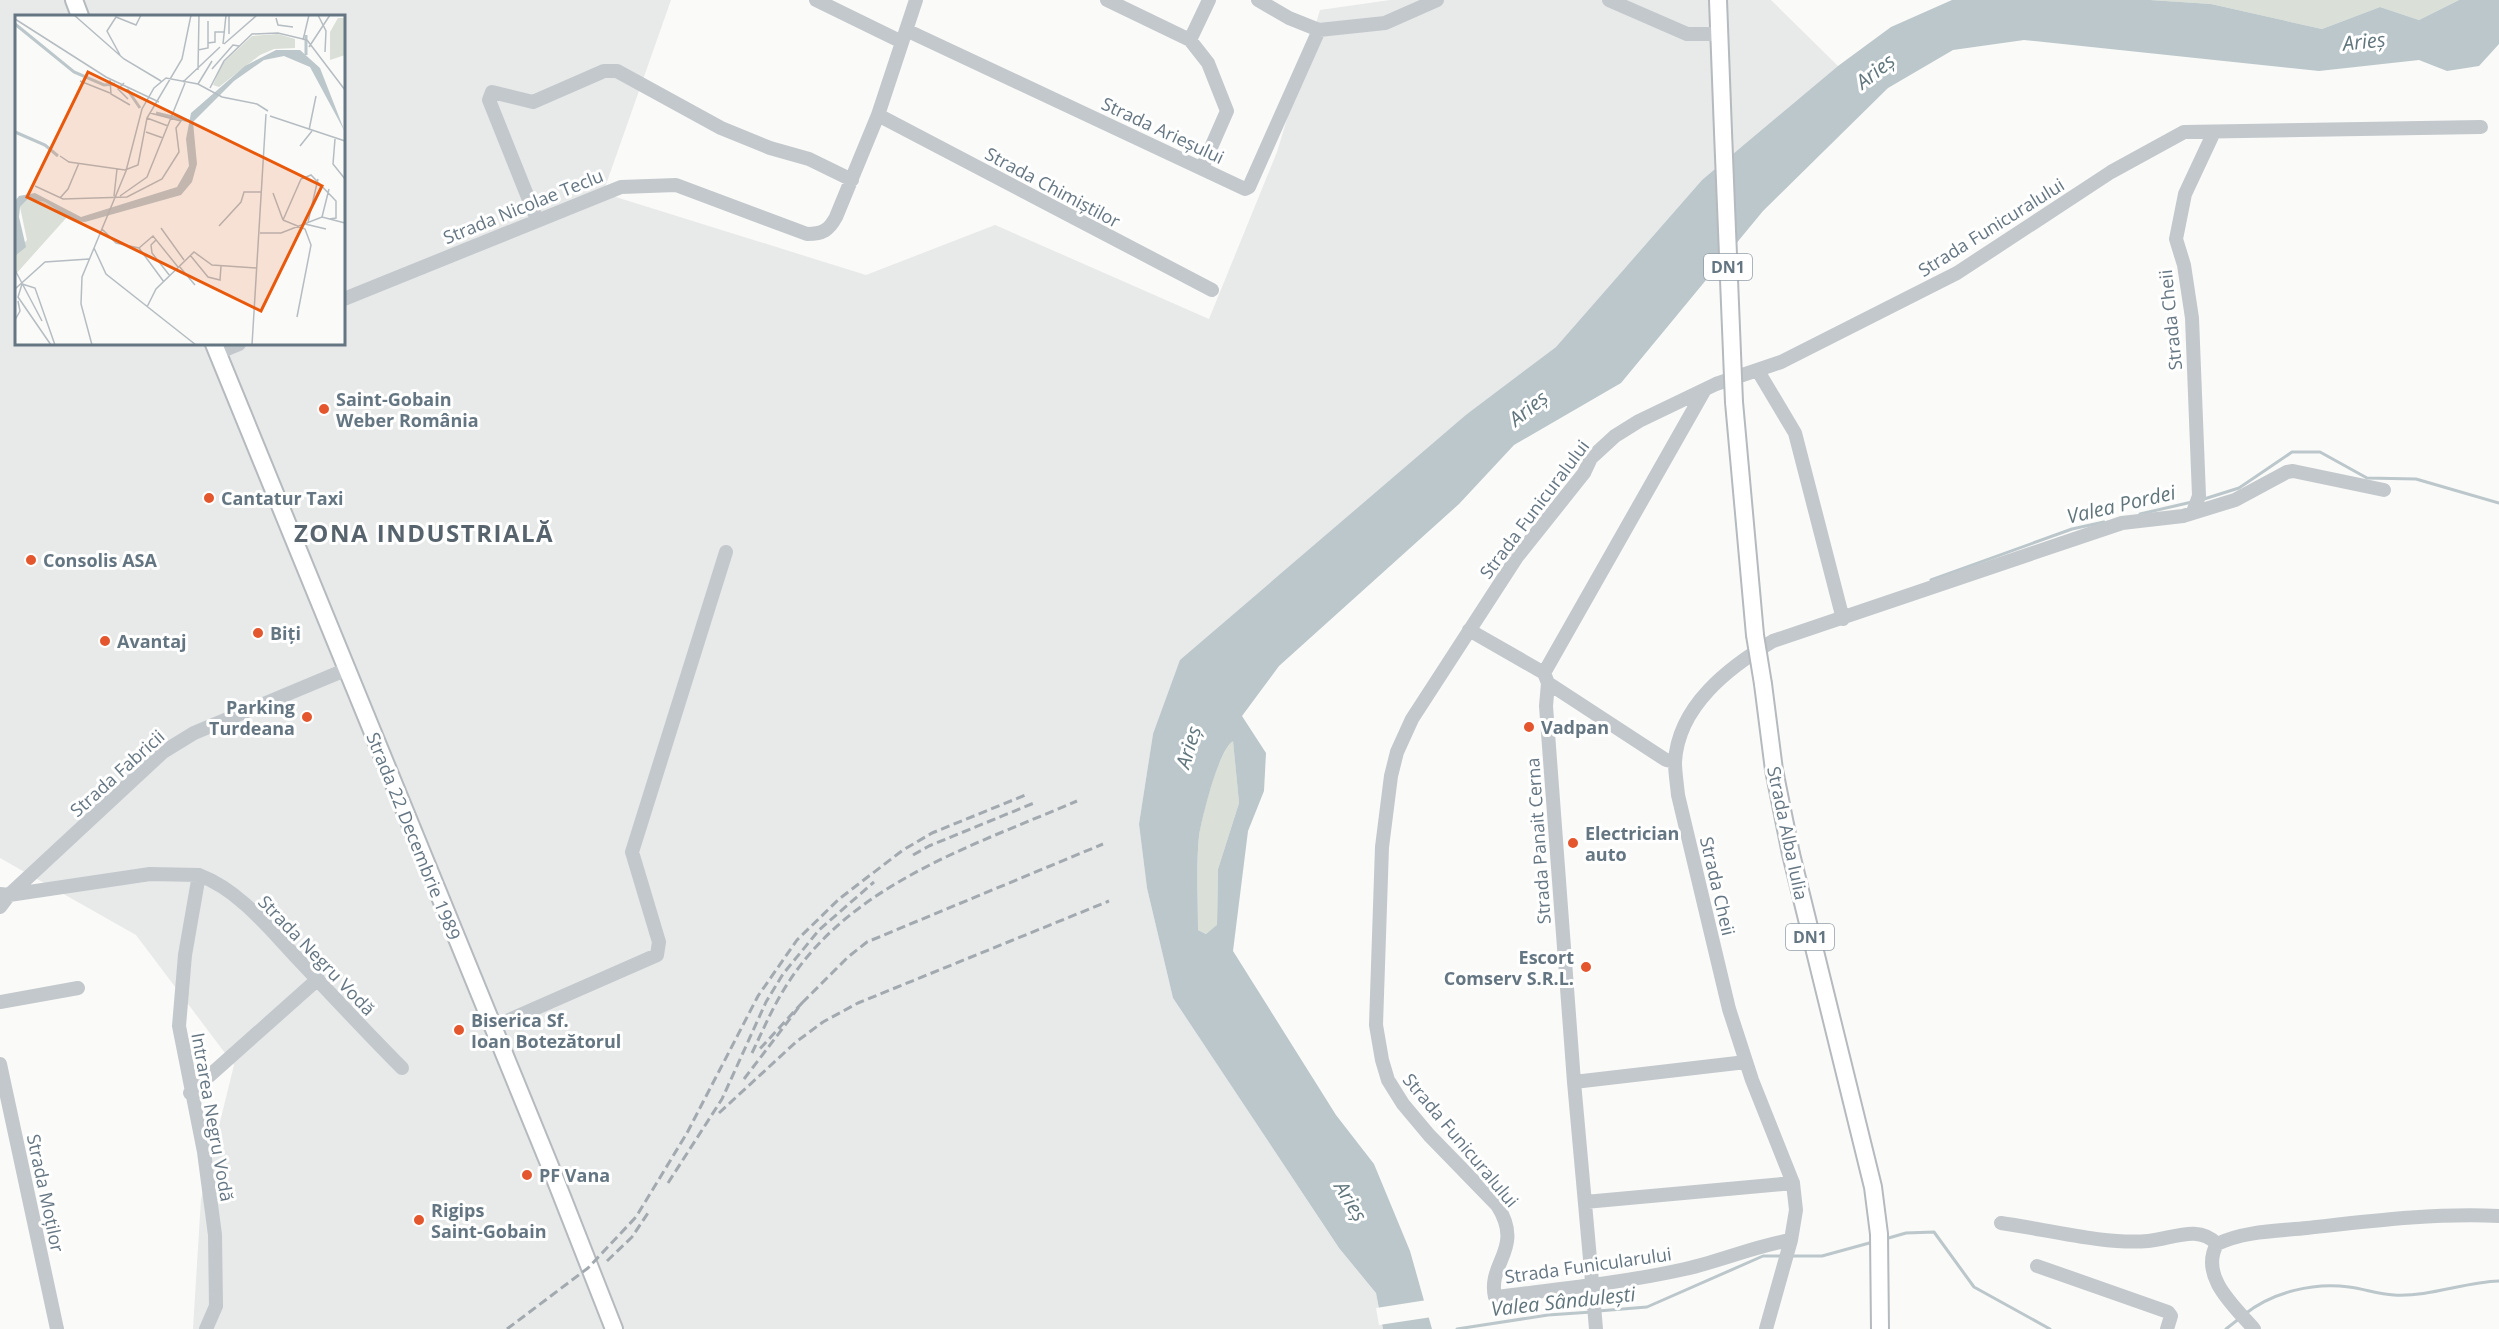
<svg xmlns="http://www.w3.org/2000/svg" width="2499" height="1329" viewBox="0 0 2499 1329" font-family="'Open Sans',sans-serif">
<rect width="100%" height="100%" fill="#fafaf8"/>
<!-- built -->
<path fill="#e8e9e9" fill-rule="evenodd" d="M0 0H671L603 193 866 275 995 225 1209 319 1277 152 1320 10 1390 0H1771L1838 66 1702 180 1556 347 1467 414 1153 734 1139 824 1147 888 1173 998 1339 1248 1376 1293 1383 1329H193L201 1199 234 1065 136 935 0 858ZM16 16H344V344H16Z"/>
<!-- green -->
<path fill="#dadfd7" d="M2150 0H2459L2419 20 2380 7 2322 29 2211 4Z
M1233 740 1239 803 1218 869 1217 926 1206 934 1198 930C1198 899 1196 867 1199 836 1202 815 1218 753 1233 740Z"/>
<!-- water -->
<path fill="#bbc7cb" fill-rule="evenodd" d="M1952 0H2150L2211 4 2322 29 2380 7 2419 20 2459 0H2499V44L2479 66 2447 71 2419 60 2319 71 2024 40 1953 50 1888 88 1763 211 1621 383 1514 445 1459 504 1279 666 1242 716 1266 753 1264 791 1248 831 1233 951 1336 1115 1374 1164 1410 1251 1432 1329H1383L1376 1293 1339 1248 1173 998 1147 888 1139 824 1153 734 1180 660 1467 414 1556 347 1702 180 1838 66 1891 27ZM1233 741 1239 803 1218 869 1217 925 1206 934 1198 930C1198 899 1196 866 1199 836 1202 817 1219 749 1233 741Z"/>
<!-- pier -->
<path fill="#fafaf8" d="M1427 1300 1432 1317 1379 1325 1376 1308Z"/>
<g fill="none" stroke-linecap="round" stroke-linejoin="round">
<!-- stream -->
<path stroke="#bbc7cb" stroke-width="3" d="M2204 499 2239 488 2292 452H2320L2367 478 2416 479 2499 503
M2140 514 2192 502
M1931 580 2072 529 2104 522
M1885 1239 1906 1233 1934 1232 1974 1287 2050 1329
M1791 1256H1822L1873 1242
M1598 1311 1647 1307 1763 1256H1782
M2245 1314C2273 1292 2314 1282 2349 1287 2364 1289 2379 1294 2394 1295 2430 1297 2464 1282 2499 1281
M1457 1329 1548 1315 1592 1312
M2226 1329 2240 1318"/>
<!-- major casing -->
<g stroke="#b5babe" stroke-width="20">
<path id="major" d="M74 0 80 16
M1718 0 1723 132
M214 344 550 1166 614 1329
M1734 402 1755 635
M1763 684 1774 770 1791 854 1873 1187 1879 1234 1880 1329"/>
</g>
<!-- minor -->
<path stroke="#c3c8cc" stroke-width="14" d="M816 0 902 42
M1107 0 1190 40 1208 63 1227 111 1202 168
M1258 0 1289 18 1319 30 1385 23 1437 0
M1609 0 1687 34H1720
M906 30 1245 189 1249 187 1319 30
M1190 40 1209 0
M878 115 1212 290
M537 220 489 100 492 92 533 102 604 71H617L721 128 770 148 809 159 852 180
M344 299 621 187 676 185 807 234C823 234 829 230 836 217L878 115 916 0
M217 353 239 344
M1758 371 1795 433 1843 619
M2193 512 2199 496 2192 318 2184 265 2176 239 2185 194 2214 132
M1469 630 1544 673
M1548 683 1666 760 1675 762
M199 875 185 955 179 1026 204 1152 215 1235 216 1306 206 1329
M0 894 9 895 150 874 199 875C239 890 269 928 297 958 332 995 366 1032 402 1068
M0 907 9 895 163 752 194 733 345 670
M0 1002 78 988
M493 1027 657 955 659 942 632 852 726 552
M0 1064 57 1329
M1574 1082 1746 1062
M190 1093 318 979
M1585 1202 1793 1183
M2001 1223C2045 1229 2105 1245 2148 1241 2172 1239 2198 1224 2217 1244 2199 1276 2234 1306 2254 1329
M1791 1240C1755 1246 1721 1261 1685 1269 1623 1283 1558 1289 1495 1297 1487 1262 1525 1249 1497 1205L1429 1135 1403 1104 1388 1080 1382 1060 1376 1025 1382 847 1391 776 1397 752 1412 719 1517 557 1584 473 1591 458 1615 436 1639 421 1716 384 1781 362 1957 273 2111 172 2184 132 2481 127
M2217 1244C2244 1231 2277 1231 2307 1228 2371 1221 2434 1213 2499 1216
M2037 1266 2168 1312 2171 1316 2167 1329
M1591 1270 1574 1082 1546 706 1548 683 1544 673 1704 391
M1766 1329 1791 1240 1796 1210 1793 1183 1752 1080 1729 1009 1678 795C1677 784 1675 773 1675 762 1678 706 1729 667 1773 641L2122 523 2183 516 2235 500 2287 472 2293 471 2384 490"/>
<!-- major -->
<use href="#major" stroke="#fff" stroke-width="16"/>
<!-- rail -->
<path stroke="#a2aab0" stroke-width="3" stroke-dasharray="9 4.5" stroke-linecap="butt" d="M913 855 929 846 1034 803
M802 1003 848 957 867 942 1103 844
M752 1053C762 1032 771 1011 783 991 846 885 970 847 1077 801
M744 1079 802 1003 757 1052
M719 1113 796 1042 823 1022 858 1003 1109 901
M668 1183 722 1099 766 1002 783 974 819 930 874 882
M607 1261 632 1237 648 1213
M507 1329 588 1268 636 1217 687 1133 758 996 797 940 839 899 903 850 932 833 1028 794"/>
<!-- major-bridge casing -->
<g stroke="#b5babe" stroke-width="20" stroke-linecap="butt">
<path id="major-bridge" d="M1723 132 1734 402
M1755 635 1763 684"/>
</g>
<!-- minor-bridge -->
<path stroke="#c3c8cc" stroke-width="14" d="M1591 1270 1596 1329"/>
<!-- major-bridge -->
<use href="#major-bridge" stroke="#fff" stroke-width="16"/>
</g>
<!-- markers -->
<g fill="#e4572e" stroke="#fff" stroke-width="2">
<circle cx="324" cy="409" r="6"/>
<circle cx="209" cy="498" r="6"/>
<circle cx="31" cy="560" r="6"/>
<circle cx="258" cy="633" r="6"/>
<circle cx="105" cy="641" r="6"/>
<circle cx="307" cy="717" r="6"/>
<circle cx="1529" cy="727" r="6"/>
<circle cx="1573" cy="843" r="6"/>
<circle cx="1586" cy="967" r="6"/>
<circle cx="459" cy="1030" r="6"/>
<circle cx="527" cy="1175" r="6"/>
<circle cx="419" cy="1220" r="6"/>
</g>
<g text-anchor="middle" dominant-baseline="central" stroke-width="6" stroke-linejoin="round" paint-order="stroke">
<!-- shield labels -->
<g fill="#fff" stroke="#939fa8" stroke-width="1.5">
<rect x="1704" y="254" width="48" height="26" rx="4.5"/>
<rect x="1786" y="924" width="48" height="26" rx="4.5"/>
</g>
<g font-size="16" font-weight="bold" fill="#657683">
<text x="1728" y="267">DN1</text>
<text x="1810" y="937">DN1</text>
</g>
<!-- street labels -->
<g font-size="18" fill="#657683" stroke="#fff">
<text transform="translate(1163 130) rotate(25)">Strada Arieșului</text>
<text transform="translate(1053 187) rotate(28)">Strada Chimiștilor</text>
<text transform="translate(523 206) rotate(-22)">Strada Nicolae Teclu</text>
<text transform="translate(1991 227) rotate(-32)">Strada Funicuralului</text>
<text transform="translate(2170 320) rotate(-96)">Strada Cheii</text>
<text transform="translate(1534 509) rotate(-53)">Strada Funicuralului</text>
<text transform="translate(117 773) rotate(-42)">Strada Fabricii</text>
<text transform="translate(1788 833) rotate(78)">Strada Alba Iulia</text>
<text transform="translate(414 836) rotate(68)">Strada 22 Decembrie 1989</text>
<text transform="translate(1538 841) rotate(-94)">Strada Panait Cerna</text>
<text transform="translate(1718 886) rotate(77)">Strada Cheii</text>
<text transform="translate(317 955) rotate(46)">Strada Negru Vodă</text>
<text transform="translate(213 1117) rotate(80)">Intrarea Negru Vodă</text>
<text transform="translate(1461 1140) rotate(50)">Strada Funicuralului</text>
<text transform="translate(46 1193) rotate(78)">Strada Moților</text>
<text transform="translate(1588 1265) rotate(-8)">Strada Funicularului</text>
</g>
<!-- poi labels -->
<g font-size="18" font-weight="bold" fill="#657683" stroke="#fff" text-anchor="start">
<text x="336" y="399">Saint-Gobain<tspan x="336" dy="21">Weber România</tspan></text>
<text x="221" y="498">Cantatur Taxi</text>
<text x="43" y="560">Consolis ASA</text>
<text x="270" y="633">Biți</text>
<text x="117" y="641">Avantaj</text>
<text x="295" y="707" text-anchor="end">Parking<tspan x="295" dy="21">Turdeana</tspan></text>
<text x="1541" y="727">Vadpan</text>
<text x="1585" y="833">Electrician<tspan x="1585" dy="21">auto</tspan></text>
<text x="1574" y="957" text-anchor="end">Escort<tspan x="1574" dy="21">Comserv S.R.L.</tspan></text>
<text x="471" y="1020">Biserica Sf.<tspan x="471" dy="21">Ioan Botezătorul</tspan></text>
<text x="539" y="1175">PF Vana</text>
<text x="431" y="1210">Rigips<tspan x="431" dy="21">Saint-Gobain</tspan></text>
</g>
<!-- water labels -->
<g font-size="20" font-style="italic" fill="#60757c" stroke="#fff">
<text transform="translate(2364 41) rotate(-6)">Arieș</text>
<text transform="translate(1875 71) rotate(-38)">Arieș</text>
<text transform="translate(1528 408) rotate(-39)">Arieș</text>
<text transform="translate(2121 504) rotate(-13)">Valea Pordei</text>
<text transform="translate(1188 747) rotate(-73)">Arieș</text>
<text transform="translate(1351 1201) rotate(59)">Arieș</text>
<text transform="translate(1563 1301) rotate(-6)">Valea Sândulești</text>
</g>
<!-- district labels -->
<g font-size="24" font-weight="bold" letter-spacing="1.5" fill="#57646e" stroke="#fff">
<text x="424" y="532">ZONA INDUSTRIALĂ</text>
</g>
</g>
<!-- overview -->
<g transform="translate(15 15)">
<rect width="330" height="330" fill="#fafaf8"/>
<path d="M323 3H330V40L315 45V17ZM263 19 280 24V33L259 34 245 40 204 72 198 70 207 49 237 21ZM13 184 30 187 52 202 0 260V238L12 225 5 192Z" fill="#dadfd7"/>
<path d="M261 35H285L305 53 330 117 295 52 269 41 249 45 219 66 178 107 182 149 177 167 166 180 70 207 58 206 30 187 13 184 5 192 4 202 11 232 1 240 0 186 4 181 20 178 66 202 162 172 174 151 171 124 176 98 230 51Z" fill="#bbc7cb"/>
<path fill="none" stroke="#bbc7cb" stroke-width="3" d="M0 9 59 57 89 70 100 69M291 40V20M112 74 125 93M141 98 174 106M0 117 30 130 43 141"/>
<path fill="none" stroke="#b5bdc2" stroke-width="1.5" d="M59 0 109 44 146 66M214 0V19M303 0 311 16 310 37M261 3 263 10 278 12M0 4 91 62 144 87M288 25 294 0M292 25 330 75M193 28 200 27V17H209M208 29 211 0M209 29 242 0M294 32 315 0M183 35 193 33V6M105 40 92 16 101 2 121 10 126 0M197 54 218 30 224 31M183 55 184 0M95 65 96 79 115 90M65 66 95 78M168 67 205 32M109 68 103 74 113 84M183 69 197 46M195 73 209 46 237 19 263 18 292 25M255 101 330 126M132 103 153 111M294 115 301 81M131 117 148 123M320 124 318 149 330 164M285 131 297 116M45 141 54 147 110 155 123 150 132 103 167 44 176 0M20 171 48 184 112 182 147 164 164 137 161 113 166 106 135 98M258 178 268 205M99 181 102 154M105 181 132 162 170 68M45 183 53 174 64 148M307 202 314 174M268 205 286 164 296 160 321 186V203L314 204M268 205 290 214 296 230 282 302M293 207 303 164M290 209 311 214M204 211 226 187 229 177H246M146 213 169 245M87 214 101 228 124 233M245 218H266L307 202 330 208M141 225 136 230 137 238 155 261M79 233 91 259 181 330M124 233 138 221 163 252M124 233 149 267M175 240 193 262 205 265 206 251M164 251 180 270M0 255 27 306M0 274 30 247 74 244M132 292 141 274 179 237 197 250 242 253M0 305 5 296 3 286M36 330 3 282 7 269 20 273 40 330M77 330 66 289 67 262 111 156 127 94 139 73 151 63 183 69 207 82 242 89 253 96M237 330 251 99"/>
<path fill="#e8590c" fill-opacity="0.15" stroke="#e8590c" stroke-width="3" d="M73 57 307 171 246 296 12 182Z"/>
<rect width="330" height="330" fill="none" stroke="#657683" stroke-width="3"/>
</g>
</svg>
